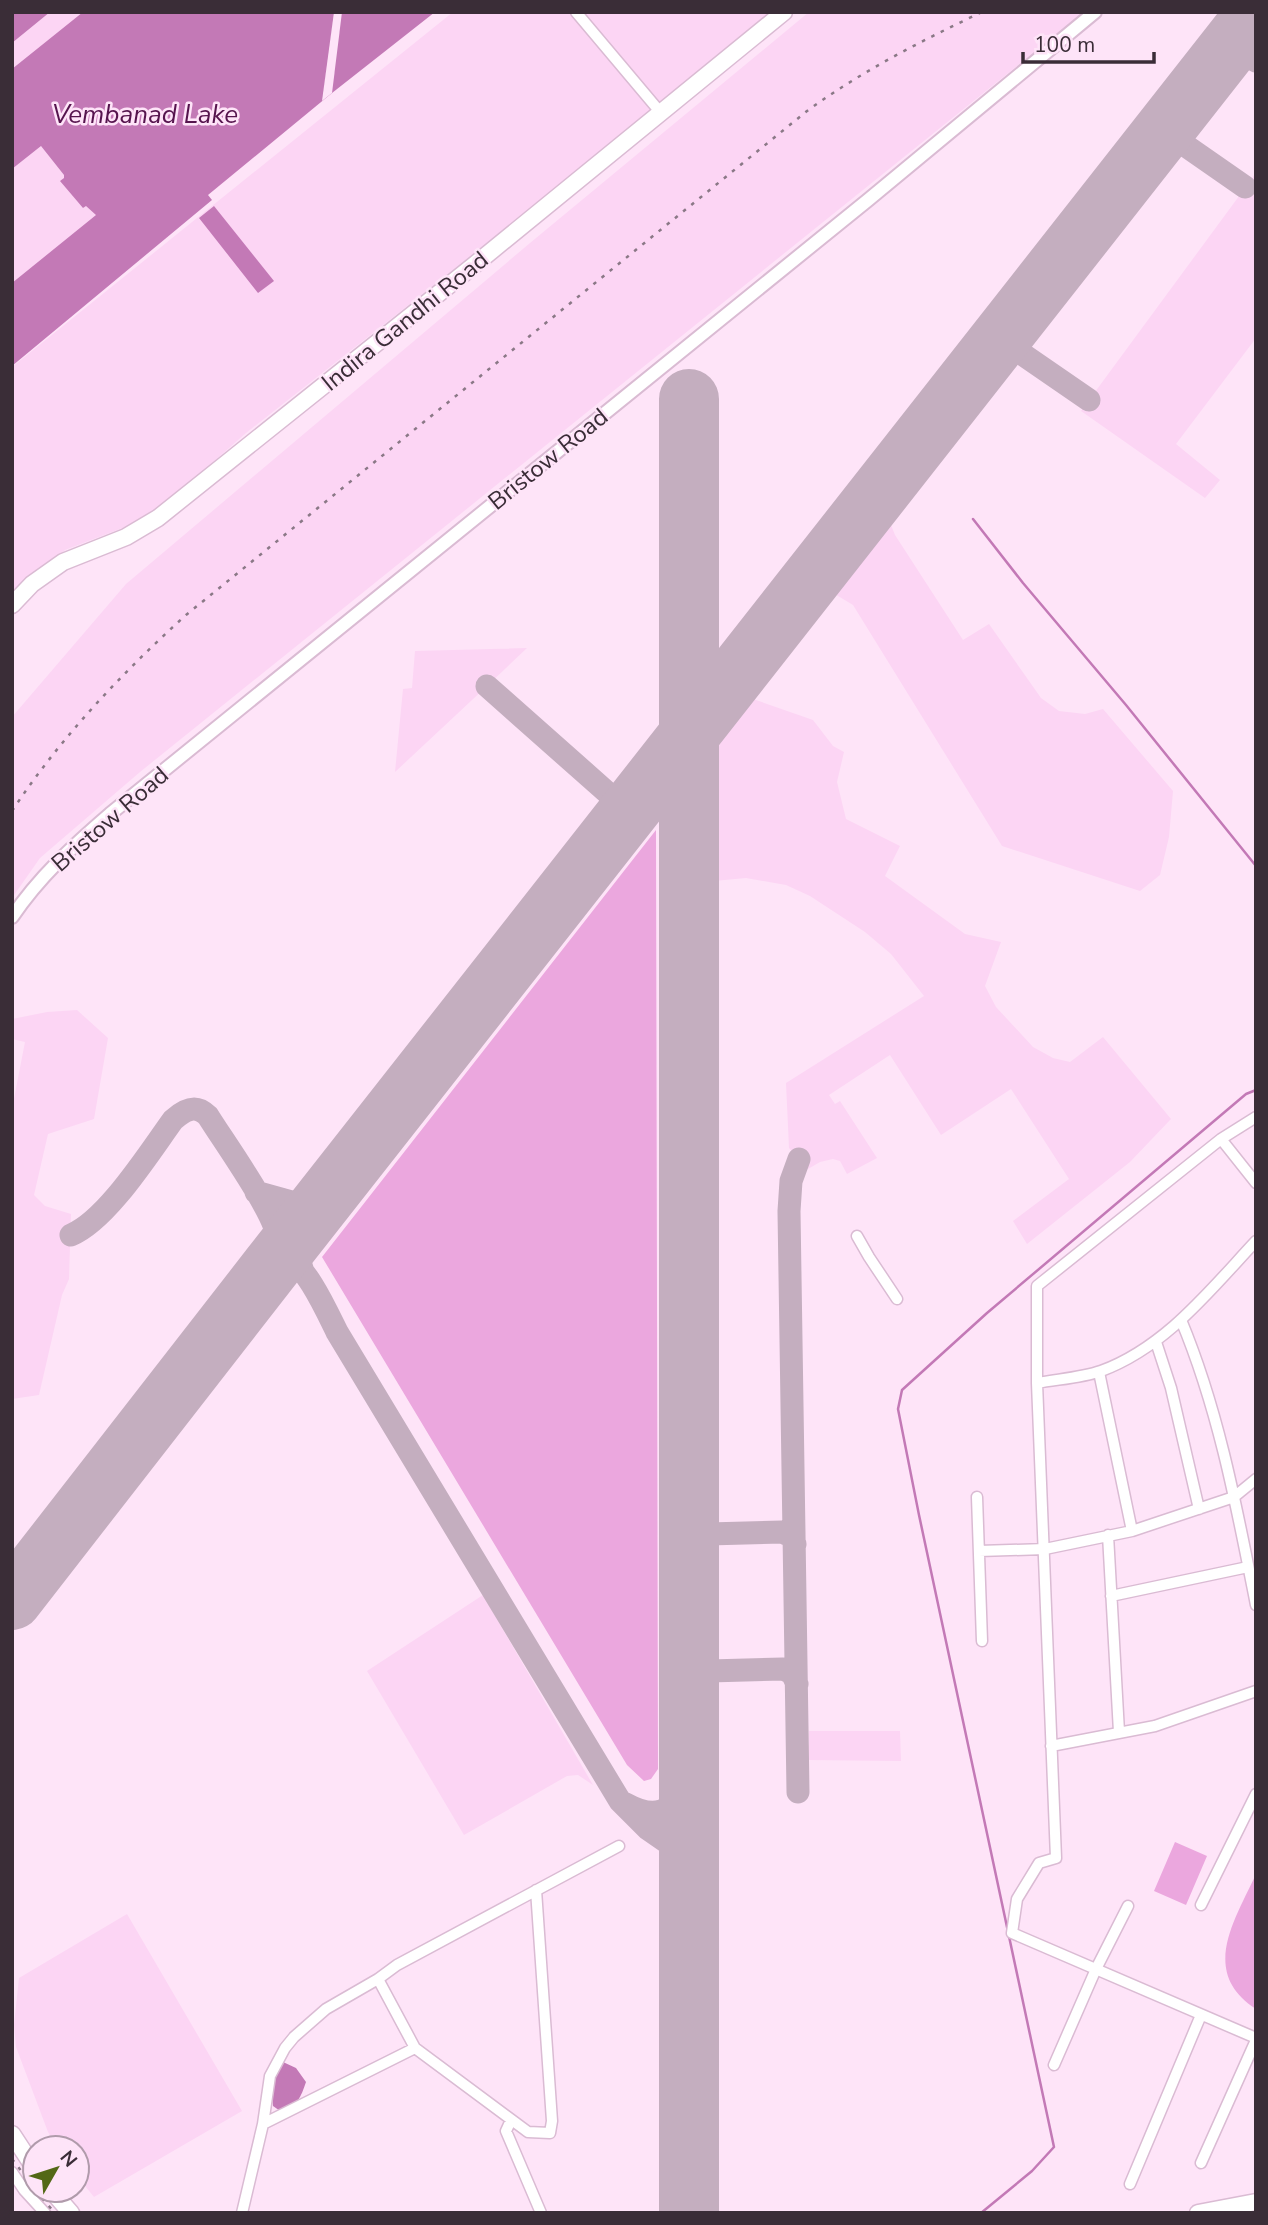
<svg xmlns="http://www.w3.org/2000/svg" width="1268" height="2225" viewBox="0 0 1268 2225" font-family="'Nunito Sans',sans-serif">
<rect width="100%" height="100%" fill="#fee4f8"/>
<!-- built -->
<path fill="#fcd5f4" d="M50 12H83L12 69V43Z
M453 12H776L665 103 246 433 151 517 65 550 12 595V367Z
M809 12H1084L140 772 40 858 12 898V717L126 584 530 243Z
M41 146 64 175V178L61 181 83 208 86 206 90 207 96 215 12 283V169Z
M1256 173V338L1176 444 1220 480 1205 498 1081 411Z
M889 520 895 535 963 640 989 624 1041 698 1059 711 1085 714 1103 709 1173 791 1169 837 1160 875 1140 891 1002 846 853 605 833 593Z
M527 648 487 686 395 772 403 689 412 688 415 651Z
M753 699 813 720 833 746 844 752 837 782 846 819 900 846 885 876 965 934 1001 942 985 986 996 1007 1033 1047 1053 1058 1070 1062 1103 1037 1171 1119 1130 1162 1027 1244 1013 1221 1069 1179 1011 1089 941 1135 890 1055 829 1095 835 1104 840 1101 877 1158 847 1174 840 1161 833 1159 820 1162 808 1169 789 1148 786 1083 924 996 891 954 865 932 810 896 786 885 746 878 714 881 713 746Z
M77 1010 108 1038 94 1119 48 1134 34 1195 45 1206 71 1214 69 1279 62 1295 39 1395 12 1399V1109L25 1042 12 1039V1019L47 1012Z
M483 1595 593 1785 578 1775 567 1776 464 1835 367 1671Z
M809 1731H900L901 1761 808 1760Z
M127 1914 242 2111 94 2197 77 2176V2148H58L48 2132 16 2047 14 2025 19 1978Z"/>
<!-- green -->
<path fill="#eba7de" d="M656 830 658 1769 651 1779 644 1781 627 1765 322 1257Z
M1175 1842 1207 1856 1186 1905 1154 1891Z
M1256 1874V2009C1199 1972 1235 1920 1256 1874Z"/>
<!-- water -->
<path fill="#c379b6" d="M12 12H50L12 43Z
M83 12H435L332 93 208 195 212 200 12 366V283L96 215 86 206 83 208 60 181 64 178V175L41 146 12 169V69Z
M214 206 274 281 258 293 199 218Z
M283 2062 296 2068 306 2082C301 2097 297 2106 283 2113L273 2106C271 2088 274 2077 283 2062Z"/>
<!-- pier -->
<path fill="#fee4f8" d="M334 12H342L332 93 322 101Z"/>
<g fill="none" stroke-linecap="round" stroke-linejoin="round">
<!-- stream -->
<path stroke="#c379b6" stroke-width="2.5" d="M973 519 1023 583 1126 705 1256 866
M981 2213 1032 2171 1054 2147 919 1515 898 1409 902 1390 987 1313 1246 1094 1256 1090"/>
<!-- taxiway -->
<path stroke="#c4aebf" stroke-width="23" d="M1225 52 1239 50 1256 61
M1157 138 1167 136 1176 139 1245 187
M993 348 1003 345 1012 347 1089 400
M487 686 610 795C618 806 620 817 615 830
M610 795 625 798 646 790
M256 1192 317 1209
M300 1230 296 1248 303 1272
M71 1235C107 1220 149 1153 173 1120 185 1109 196 1104 208 1116 224 1142 277 1215 278 1241 279 1250 274 1258 271 1267
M271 1267C276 1264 280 1259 286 1259 304 1260 329 1316 337 1332L620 1801 648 1829 674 1847 680 1855 689 1897
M689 1547 697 1538 708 1534 782 1532 791 1536 795 1544
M689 1684 698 1674 709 1671 783 1669 792 1673 797 1684
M798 1792 789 1211 791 1181 799 1159
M626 1804C668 1827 679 1800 689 1764"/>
<!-- runway -->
<path stroke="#c4aebf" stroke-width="60" d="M689 399V2213
M12 1600 271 1267 1256 13"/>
<!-- minor casing -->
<g stroke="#dabbd3" stroke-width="13">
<path id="minor" d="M576 12 661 113
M1256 1117 1221 1139 1037 1286V1383L1056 1858 1039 1863 1017 1899 1012 1933 1256 2038
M1221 1139 1256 1183
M857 1236 869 1257 897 1299
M1181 1320C1219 1411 1237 1509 1256 1605
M1156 1342 1171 1388 1199 1509
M1099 1372 1132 1531
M1037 1383C1058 1379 1081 1378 1101 1371 1166 1347 1210 1290 1256 1241
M977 1497 982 1641
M1108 1535 1119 1732
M979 1551 1045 1549 1132 1531 1234 1497 1256 1479
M1111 1596 1248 1567
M1051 1746 1155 1726 1256 1691
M1201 1905 1256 1794
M378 1979 415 2048 528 2132 550 2133 552 2121 536 1890
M1054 2065 1096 1969 1128 1906
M511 2120 506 2131 541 2213
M263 2124 415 2048
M1201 2163 1256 2040
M12 2172 24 2190 45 2213
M1130 2184 1201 2015
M242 2213 263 2124 270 2076 285 2048 294 2037 326 2009 378 1979 397 1965 619 1846"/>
</g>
<!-- tertiary casing -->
<g stroke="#dabbd3" stroke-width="16">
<path id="tertiary" d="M12 917C39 877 74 845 110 814L868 200 1095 12"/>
</g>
<!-- primary casing -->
<g stroke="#dabbd3" stroke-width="19">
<path id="primary" d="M12 2134 35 2169
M51 2190 71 2213
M1198 2213 1256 2202"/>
</g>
<!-- trunk casing -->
<g stroke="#dabbd3" stroke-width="19">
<path id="trunk" d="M12 605 32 584 63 562 126 537 158 518 473 266 784 12"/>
</g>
<!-- minor -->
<use href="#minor" stroke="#fff" stroke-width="10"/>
<!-- tertiary -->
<use href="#tertiary" stroke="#fff" stroke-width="12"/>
<!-- primary -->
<use href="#primary" stroke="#fff" stroke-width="16"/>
<!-- trunk -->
<use href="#trunk" stroke="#fff" stroke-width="16"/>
<!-- rail -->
<path stroke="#8a7886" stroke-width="2.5" stroke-dasharray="3.5 7" stroke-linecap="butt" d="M12 811C61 737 121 674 186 615L807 111C862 71 921 41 982 12
M12 2159 35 2189
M35 2190 55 2213"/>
</g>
<g text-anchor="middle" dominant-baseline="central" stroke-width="5" stroke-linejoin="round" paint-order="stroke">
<!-- street labels -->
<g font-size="24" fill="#3a2d37" stroke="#fee4f8">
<text transform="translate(405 321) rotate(-39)">Indira Gandhi Road</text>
<text transform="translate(548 459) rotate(-39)">Bristow Road</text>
<text transform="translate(110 819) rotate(-41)">Bristow Road</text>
</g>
<!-- water labels -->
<g font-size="26" font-style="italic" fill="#56144e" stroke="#fee4f8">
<text x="145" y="114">Vembanad Lake</text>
</g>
</g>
<!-- border -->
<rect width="1268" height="2225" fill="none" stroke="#3a2d37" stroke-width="28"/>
<!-- north arrow -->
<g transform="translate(56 2169) rotate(51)"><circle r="33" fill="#fee4f8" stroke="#b09bab" stroke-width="2"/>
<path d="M0-5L12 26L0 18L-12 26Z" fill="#536816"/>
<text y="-10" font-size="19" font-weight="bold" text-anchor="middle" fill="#3a2d37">N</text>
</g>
<!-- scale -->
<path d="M1023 52v10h131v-10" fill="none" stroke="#3a2d37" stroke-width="3.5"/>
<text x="1034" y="52" font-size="21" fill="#3a2d37" stroke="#fee4f8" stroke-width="5" paint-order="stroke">100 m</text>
</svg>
